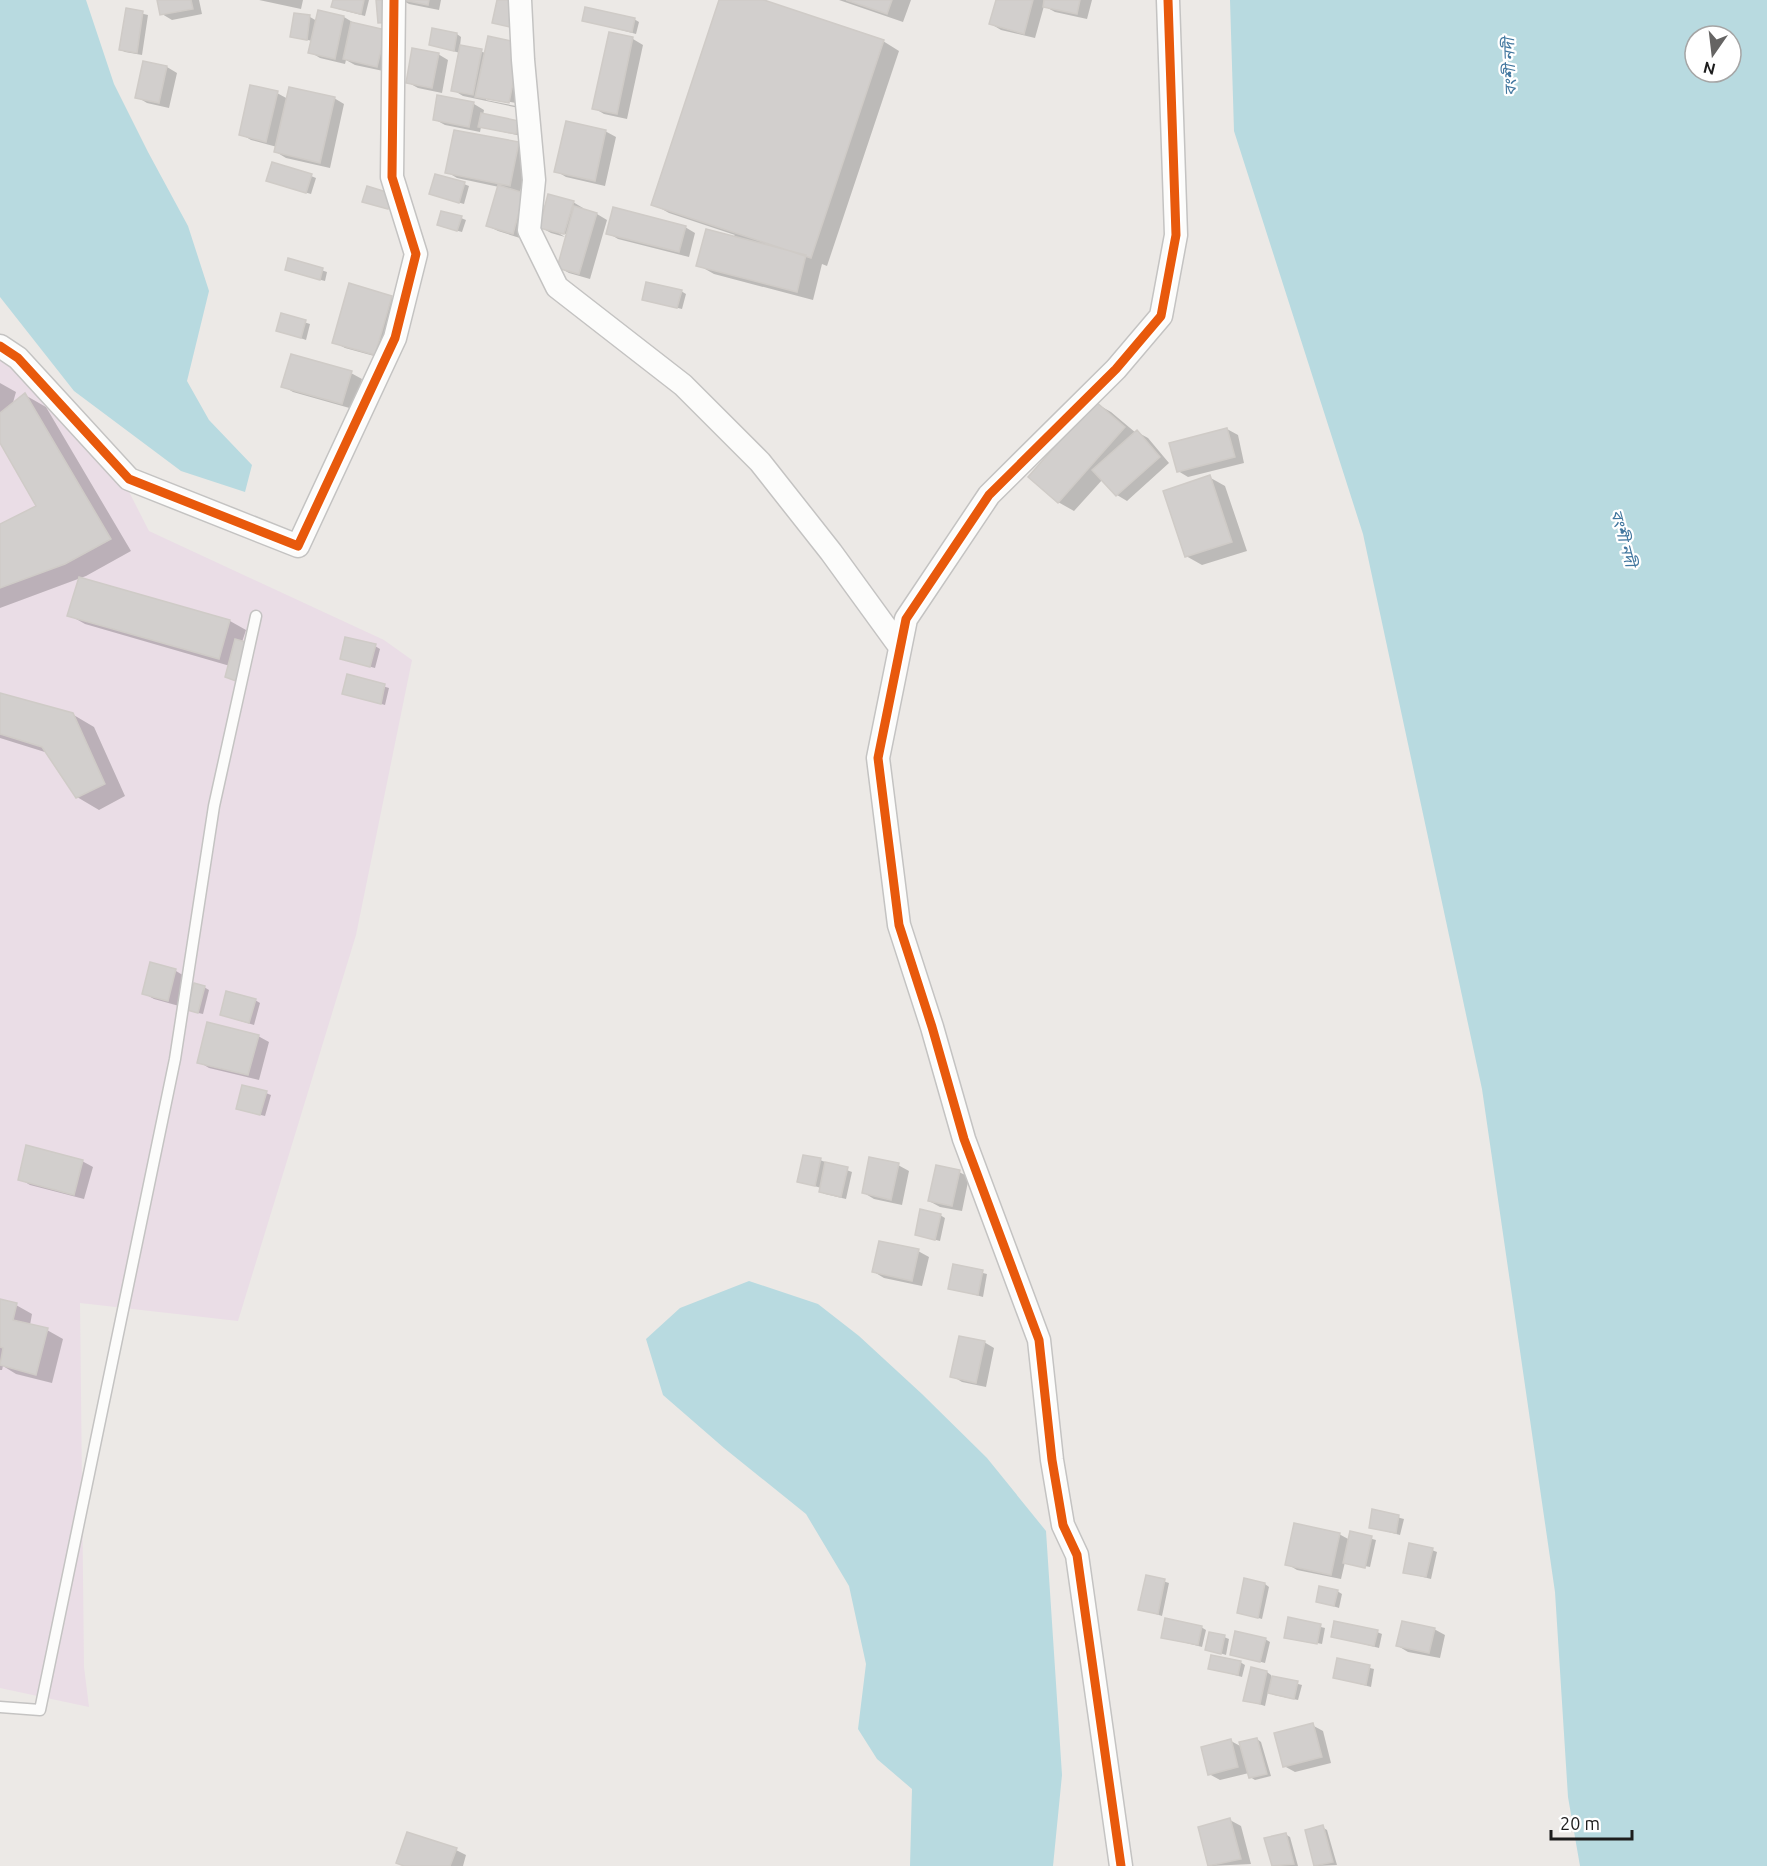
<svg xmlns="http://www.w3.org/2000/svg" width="1767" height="1866" viewBox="0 0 1767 1866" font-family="Ubuntu,'Noto Sans Bengali',sans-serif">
<rect width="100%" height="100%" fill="#ece9e6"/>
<!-- industrial -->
<path fill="#eadde6" d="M0 344 99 433 149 531 384 640 412 660 356 935 238 1321 80 1303 84 1667 89 1707 0 1688Z"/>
<!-- water -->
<path fill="#b8dae0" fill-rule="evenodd" d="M0 0H86L114 84 148 152 188 226 209 291 187 381 209 420 252 465 245 492 181 471 74 391 0 297Z
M1230 0H1767V1866H1580L1568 1797 1555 1592 1482 1089 1363 534 1234 131ZM1695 36H1731V72H1695Z
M749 1281 818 1304 859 1336 922 1394 987 1458 1046 1531 1062 1775 1053 1866H910L912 1789 877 1759 858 1729 866 1664 849 1586 806 1514 724 1448 663 1395 646 1339 680 1308Z"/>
<!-- shadow -->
<path fill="#0003" fill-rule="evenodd" d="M159 0H199L202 14 172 20 162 14Z
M259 0H303L301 9Z
M334 0H369L365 16 338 9 333 6Z
M402 0H441L439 10 409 4Z
M721 0H759L883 41 899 51 827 266 822 264 813 300 714 274 698 265 735 235 669 213 653 204Z
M839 0H911L903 22Z
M997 0H1092L1087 19 1055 12 1044 6 1035 38 1001 30 991 24Z
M127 10 148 15 142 55 125 52 121 50Z
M295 14 310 17 317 21 344 17 354 23 385 31 388 72 355 65 346 60 345 64 320 58 310 52 312 41 292 36Z
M634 19 639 22 636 34 584 20Z
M434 30 457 34 461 37 460 46 486 53 520 45 519 108 463 96 453 90 460 53 431 45ZM486 97 516 103V106L486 100Z
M610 34 633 39 643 45 627 119 604 114 594 108Z
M438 54 448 60 442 93 418 88 407 82Z
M167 67 177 73 169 108 147 103 137 97Z
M277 93 288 99 334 98 344 104 330 168 286 158 276 152 277 147 251 140 241 134Z
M439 97 474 104 484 110 483 115 519 122 521 136 481 127 480 132 445 125 434 119Z
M605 131 616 137 605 186 566 177 556 171Z
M518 144 529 150 520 193 523 239 498 231 488 226 499 187 457 178 447 172Z
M311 176 316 178 311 194 273 183Z
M464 184 469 186 464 204 436 196Z
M573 202 583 208V210L597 214 607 220 590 279 569 273 558 267 567 235 558 229 557 232 565 237 551 233 540 227Z
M461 218 466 220 462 232 443 227Z
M685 227 695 233 689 257 618 239 608 233Z
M289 259 327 272 325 281 291 272Z
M681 291 686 294 682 309 643 299Z
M391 297 402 303 385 359 345 348 334 342Z
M282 315 310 324 306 340 278 330Z
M351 373 362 379 353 409 293 392 283 386Z
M0 383 16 392 12 406 25 395 46 407 131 551 86 576 0 608V526L38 506 0 439Z
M1095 403 1111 412 1136 433 1137 432 1148 438 1169 463 1127 501 1117 495 1103 479 1074 511 1058 502Z
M1227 429 1238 435 1244 463 1188 477 1178 471Z
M1209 477 1225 486 1247 551 1202 565 1186 556Z
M80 578 230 621 246 630 242 642 241 682 231 679 230 666 85 624 69 615Z
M375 646 380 649 375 668 341 659Z
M348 676 389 688 385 705 344 693Z
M0 695 72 714 94 727 125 796 99 810 77 797 48 753 0 738Z
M151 964 176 971 186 977 179 1006 154 999 143 993Z
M204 987 209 990 203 1014 194 1012Z
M255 1000 260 1003 254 1025 221 1015Z
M258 1036 269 1042 259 1080 209 1068 199 1062Z
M266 1093 271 1095 265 1116 242 1110Z
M820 1160 852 1172 846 1199 825 1194 820 1192 821 1188 798 1181Z
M82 1161 93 1167 84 1199 30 1185 20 1179Z
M898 1165 909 1171 902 1205 874 1199 864 1193Z
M959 1172 969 1177 962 1211 940 1207 929 1201Z
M940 1215 945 1218 940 1241 917 1235Z
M918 1251 929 1257 922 1286 884 1278 874 1272Z
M954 1266 987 1274 983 1297 950 1288Z
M0 1301 16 1305 32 1314 30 1325 47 1330 63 1339 52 1383 16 1374 3 1366 2 1370H0Z
M984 1342 994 1348 986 1387 962 1382 952 1376Z
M1373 1511 1404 1519 1400 1535 1370 1527Z
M1351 1533 1376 1540 1370 1567 1345 1562 1341 1579 1297 1570 1287 1564 1339 1534 1350 1540Z
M1432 1550 1437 1552 1431 1579 1404 1572Z
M1147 1576 1169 1583 1162 1616 1140 1609Z
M1265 1584 1269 1587 1262 1619 1238 1612Z
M1337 1591 1342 1594 1339 1608 1317 1601Z
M1289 1619 1325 1628 1322 1644 1289 1637Z
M1201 1627 1206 1630 1202 1647 1163 1637Z
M1434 1629 1445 1635 1440 1658 1408 1652 1398 1646Z
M1377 1632 1382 1634 1379 1648 1332 1636Z
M1224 1637 1229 1639 1226 1655 1207 1649Z
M1265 1639 1270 1642 1265 1663 1231 1654Z
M1338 1660 1374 1669 1371 1687 1334 1677Z
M1240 1662 1245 1665 1242 1677 1210 1668Z
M1267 1672 1271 1675V1677L1302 1685 1298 1700 1274 1695 1268 1692 1265 1706 1245 1700Z
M1312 1725 1323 1731 1331 1763 1295 1772 1284 1766Z
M1257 1739 1261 1742 1271 1776 1255 1780 1250 1777 1249 1773 1220 1780 1209 1774 1231 1741 1242 1747Z
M1230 1820 1241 1826 1251 1864 1210 1866 1200 1828Z
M1322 1827 1327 1830 1337 1865 1316 1866 1306 1831Z
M1285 1834 1290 1837 1298 1866H1273L1266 1839Z
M456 1850 466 1855 463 1866H404L398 1863Z"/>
<!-- building -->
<path fill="#d2cfcd" stroke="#cfcbc7" stroke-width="1.5" d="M157 0H191L193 9 160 15Z
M333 0H364L361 14 331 7Z
M376 0H392L394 22 378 23Z
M403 0H429L428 5Z
M497 0H511L514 28 492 23Z
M719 0H764L884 40 811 258 651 205Z
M846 0H892L887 14Z
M996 0H1033L1024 34 989 24Z
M1044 0H1080L1077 14 1043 7Z
M585 7 635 18 632 32 582 21Z
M126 8 143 11 137 53 119 50Z
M318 10 344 16 335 59 308 53Z
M294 13 310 15 307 40 290 37Z
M351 22 386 30 377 67 343 59Z
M432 28 457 33 454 51 429 45Z
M609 32 633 37 617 114 592 109Z
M488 36 521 43 509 103 475 97Z
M460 45 482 49 473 95 451 91Z
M412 48 439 53 432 88 406 83Z
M143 61 167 66 159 103 135 98Z
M250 85 278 91 266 142 239 135Z
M289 87 335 97 320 163 274 152Z
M437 95 474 102 469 127 433 120Z
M481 113 519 121 516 134 478 127Z
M566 121 606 130 595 181 554 172Z
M454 130 519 142 510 186 445 173Z
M272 162 312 174 306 193 266 181Z
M435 174 465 182 459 203 429 194Z
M498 185 524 193 513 234 486 226Z
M367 186 393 194 388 209 362 202Z
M548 194 574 201 564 234 539 228Z
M574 206 597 213 579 274 557 268Z
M613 207 686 226 679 252 606 234Z
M441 211 462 216 457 231 437 225Z
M706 229 806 255 797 292 696 266Z
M288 258 323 268 320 280 285 270Z
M646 282 682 290 677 308 642 300Z
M349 283 392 296 375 355 332 343Z
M281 313 306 320 301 338 276 331Z
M291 354 352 371 342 404 281 387Z
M25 393 111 539 65 564 0 588V524L36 506 0 443V413Z
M1095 401 1125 427 1058 503 1028 477Z
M1227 428 1235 457 1177 472 1169 443Z
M1137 430 1160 457 1116 496 1092 470Z
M1210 475 1232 542 1185 557 1163 491Z
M79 577 230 620 219 659 67 616Z
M345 637 376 644 370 667 340 659Z
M235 639 246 642 236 681 225 677Z
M347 674 385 684 381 704 342 694Z
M0 693 73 713 105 784 76 798 42 747 0 734Z
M150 962 176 969 168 1001 142 994Z
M194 983 205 986 198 1013 187 1010Z
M226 991 256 999 249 1023 220 1015Z
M207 1022 259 1035 248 1075 197 1063Z
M242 1085 267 1091 260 1115 236 1109Z
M26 1145 83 1160 74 1195 18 1180Z
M803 1155 821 1158 815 1186 797 1182Z
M869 1157 899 1163 891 1200 862 1193Z
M825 1162 848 1167 841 1197 819 1192Z
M936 1165 960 1170 952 1206 928 1201Z
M920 1209 941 1214 935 1240 915 1235Z
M879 1241 919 1249 912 1281 872 1272Z
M953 1264 983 1270 978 1295 948 1289Z
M0 1299 17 1303 13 1320 48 1328 36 1375 0 1365 3 1348 0 1347Z
M959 1336 985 1341 976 1383 950 1377Z
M1372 1509 1399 1515 1396 1533 1369 1528Z
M1294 1523 1340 1533 1331 1575 1285 1565Z
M1350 1531 1372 1536 1365 1568 1343 1563Z
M1409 1543 1433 1548 1426 1577 1403 1573Z
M1146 1575 1165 1579 1158 1614 1138 1610Z
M1244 1578 1265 1583 1258 1618 1237 1613Z
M1319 1586 1338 1590 1334 1606 1316 1602Z
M1288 1617 1321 1624 1317 1644 1284 1638Z
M1165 1618 1202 1626 1198 1645 1161 1638Z
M1334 1621 1378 1630 1374 1646 1331 1637Z
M1402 1621 1435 1628 1429 1653 1396 1646Z
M1235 1631 1266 1638 1260 1662 1230 1655Z
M1209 1632 1225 1635 1221 1654 1205 1650Z
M1211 1655 1241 1661 1238 1675 1208 1669Z
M1337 1658 1370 1665 1366 1685 1333 1678Z
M1251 1667 1267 1671 1260 1704 1243 1701Z
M1272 1676 1298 1681 1294 1699 1268 1693Z
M1313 1723 1322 1757 1283 1767 1274 1733Z
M1257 1738 1267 1774 1249 1778 1239 1742Z
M1231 1739 1238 1767 1208 1775 1201 1747Z
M1230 1818 1241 1859 1208 1866 1198 1827Z
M1323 1825 1333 1862 1314 1866 1305 1830Z
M407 1832 457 1848 450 1866H404L396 1863Z
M1286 1833 1294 1864 1272 1866 1264 1838Z"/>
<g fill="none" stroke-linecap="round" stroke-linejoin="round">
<!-- lane casing -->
<g stroke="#c4c3c2" stroke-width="13">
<path id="lane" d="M0 1707 40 1710 175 1059 214 806 256 616"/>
</g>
<!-- street casing -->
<g stroke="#c4c3c2" stroke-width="25">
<path id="street" d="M520 0 523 60 534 180 529 230 557 287 683 385 760 462 831 552 900 647
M0 346 18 358 129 479 298 546 395 338 416 254 392 177 394 0
M1121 1866 1077 1555 1063 1525 1052 1460 1039 1340 964 1139 932 1027 899 925 878 758 906 619 989 495 1116 369 1161 316 1176 235 1168 0"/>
</g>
<!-- lane -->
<use href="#lane" stroke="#fcfcfb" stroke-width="10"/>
<!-- street -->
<use href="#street" stroke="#fcfcfb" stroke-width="22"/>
<!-- cycleway casing -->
<g stroke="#fff" stroke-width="13">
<path id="cycleway" d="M0 346 18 358 129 479 298 546 395 338 416 254 392 177 394 0
M1121 1866 1077 1555 1063 1525 1052 1460 1039 1340 964 1139 932 1027 899 925 878 758 906 619 989 495 1116 369 1161 316 1176 235 1168 0"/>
</g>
<!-- cycleway -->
<use href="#cycleway" stroke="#e8590c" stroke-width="9"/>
</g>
<g text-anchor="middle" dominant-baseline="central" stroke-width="4.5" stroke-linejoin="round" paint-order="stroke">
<!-- water labels -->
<g font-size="16" font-style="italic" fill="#42779f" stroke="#fff">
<text transform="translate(1509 67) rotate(-92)">বংশী নদী</text>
<text transform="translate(1624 538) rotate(75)">বংশী নদী</text>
</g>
</g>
<!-- north arrow -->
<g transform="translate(1713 54) rotate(194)"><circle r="28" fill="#ffffff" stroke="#a5a5a5" stroke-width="1.5"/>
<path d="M0-4.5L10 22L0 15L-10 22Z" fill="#656463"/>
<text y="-9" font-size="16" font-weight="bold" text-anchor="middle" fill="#1d1d1d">N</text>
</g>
<!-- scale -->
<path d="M1551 1830v9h81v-9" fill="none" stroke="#1d1d1d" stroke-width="3"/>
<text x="1560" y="1830" font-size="18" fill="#1d1d1d" stroke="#ffffff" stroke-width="4.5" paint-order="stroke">20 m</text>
</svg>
